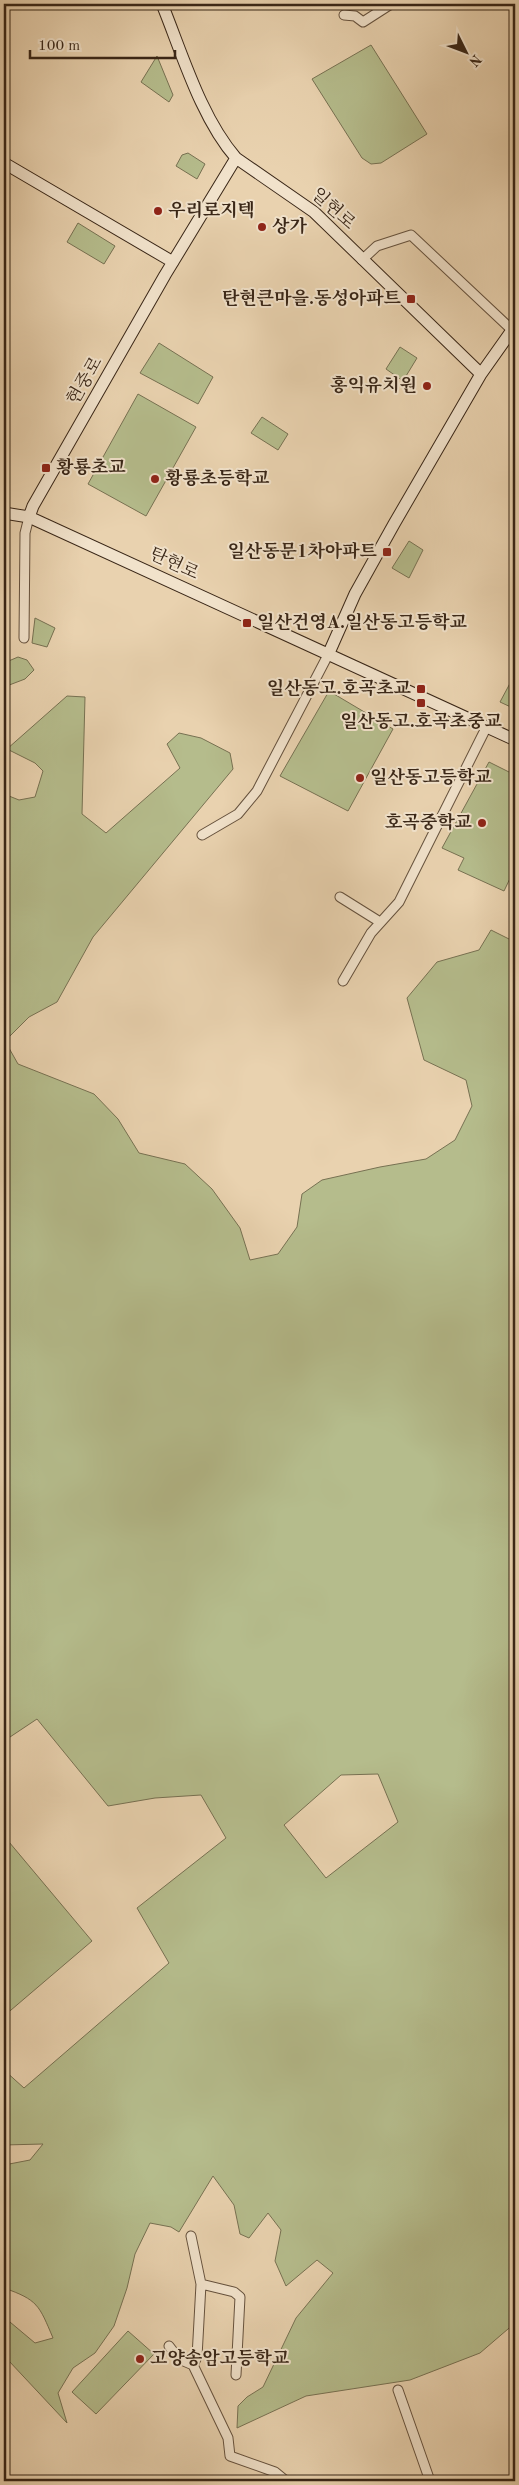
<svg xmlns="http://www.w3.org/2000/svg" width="519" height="2485" viewBox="0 0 519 2485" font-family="'Old Standard TT','Noto Serif KR',serif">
<rect width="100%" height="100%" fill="#e9d2af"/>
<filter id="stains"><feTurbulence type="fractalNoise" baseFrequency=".004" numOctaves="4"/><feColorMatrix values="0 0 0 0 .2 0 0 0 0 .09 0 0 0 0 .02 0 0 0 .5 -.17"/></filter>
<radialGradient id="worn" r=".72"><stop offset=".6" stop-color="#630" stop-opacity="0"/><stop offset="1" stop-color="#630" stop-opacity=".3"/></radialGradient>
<!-- green -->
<path fill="#b5bc8c" stroke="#777152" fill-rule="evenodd" d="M371 45 427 134 381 163 371 164 362 158 312 79Z
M157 56 173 95 169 102 141 82Z
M188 153 205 164 197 179 176 166 182 155Z
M78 223 115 246 104 264 67 242Z
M159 343 213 377 198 404 140 373Z
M400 347 417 358 403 381 386 369Z
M138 394 196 427 146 516 88 484Z
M262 417 288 434 278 450 251 433Z
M409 541 423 550 409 578 392 568Z
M35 618 55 628 47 647 32 643Z
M18 657 27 660 34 670 25 679 4 687V663Z
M515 674V709L500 702Z
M329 691 393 729 348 811 280 776Z
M67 696 85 697 82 814 106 833 180 768 167 744 179 733 201 738 230 753 233 769 93 937 57 1002 29 1017 5 1041 18 1064 94 1094 118 1119 139 1153 185 1164 212 1189 240 1228 250 1260 278 1254 297 1227 302 1194 322 1180 380 1167 426 1159 455 1140 472 1106 466 1080 424 1060 407 998 437 962 479 950 491 930 515 942V2323L480 2353 410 2380 306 2396 237 2428 238 2406 247 2397 263 2387 296 2318 333 2273 317 2260 286 2286 275 2261 281 2230 268 2213 249 2238 240 2234 234 2205 213 2176 179 2232 171 2227 150 2223 135 2254 127 2288 114 2326 95 2353 73 2368 58 2393 67 2423 9 2361 4 2332V2317L35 2343 53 2338C39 2305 38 2300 4 2288V2165L30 2160 43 2144 4 2145V2070L24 2088 169 1963 137 1908 226 1838 201 1795 155 1798 108 1806 37 1719 4 1741V794L19 800 35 797 43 771 35 763 7 749ZM378 1774 398 1822 326 1878 284 1825 341 1775Z
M489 762 515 775V868L504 891 458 870 464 858 442 848Z
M4 1836 92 1941 4 2016Z
M128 2331 154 2354 96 2414 72 2392Z"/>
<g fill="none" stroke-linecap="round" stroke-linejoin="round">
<!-- street casing -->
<g stroke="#65513d" stroke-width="11">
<path id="street" d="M344 15 355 16 363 22 391 4
M362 260 377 246 411 235 512 330
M24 638 25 533 29 517
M202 835 238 814 257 791 328 655
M340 897 380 922
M343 981 371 933 399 902 487 726
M191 2236 201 2284 197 2357 193 2365
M201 2284 234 2292 240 2297 236 2375
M169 2346 179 2359 193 2365 228 2438 230 2456 275 2472 286 2481
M398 2390 430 2481"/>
</g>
<!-- secondary casing -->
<g stroke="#392617" stroke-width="13">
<path id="secondary" d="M162 4C182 53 201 118 236 158L314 212 481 374
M4 163 173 262
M4 513 29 517 515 740
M29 517 33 506 165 275 236 158
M328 655 355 594 394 524 481 374 515 326"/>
</g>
<!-- street -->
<use href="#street" stroke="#f1e2cb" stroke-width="9"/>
<!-- secondary -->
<use href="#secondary" stroke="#f1e2cb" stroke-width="11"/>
</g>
<!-- markers -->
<g fill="#8f2418" stroke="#f1e2cb" stroke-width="2">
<circle cx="158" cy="211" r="5"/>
<circle cx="262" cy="227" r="5"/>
<rect x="406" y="294" width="10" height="10" rx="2.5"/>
<circle cx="427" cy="386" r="5"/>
<rect x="41" y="463" width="10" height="10" rx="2.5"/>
<circle cx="155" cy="479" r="5"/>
<rect x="382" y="547" width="10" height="10" rx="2.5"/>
<rect x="242" y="618" width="10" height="10" rx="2.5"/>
<rect x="416" y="684" width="10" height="10" rx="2.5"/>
<rect x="416" y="698" width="10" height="10" rx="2.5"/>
<circle cx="360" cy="778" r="5"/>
<circle cx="482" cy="823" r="5"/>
<circle cx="140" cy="2359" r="5"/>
</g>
<g text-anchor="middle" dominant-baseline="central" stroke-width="4" stroke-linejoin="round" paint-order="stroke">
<!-- street labels -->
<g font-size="18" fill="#392617" stroke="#f1e2cb">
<text transform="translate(333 209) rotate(42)">일현로</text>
<text transform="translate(85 381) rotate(-60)">현중로</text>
<text transform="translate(174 564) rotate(25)">탄현로</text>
</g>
<!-- poi labels -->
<g font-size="18" font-weight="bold" fill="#392617" stroke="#f1e2cb" text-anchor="start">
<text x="168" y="211">우리로지텍</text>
<text x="272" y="227">상가</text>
<text x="401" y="299" text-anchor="end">탄현큰마을.동성아파트</text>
<text x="417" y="386" text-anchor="end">홍익유치원</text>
<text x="56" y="468">황룡초교</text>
<text x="165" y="479">황룡초등학교</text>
<text x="377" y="552" text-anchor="end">일산동문1차아파트</text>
<text x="257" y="623">일산건영A.일산동고등학교</text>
<text x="411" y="689" text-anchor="end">일산동고.호곡초교</text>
<text x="421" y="722" text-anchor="middle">일산동고.호곡초중교</text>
<text x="370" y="778">일산동고등학교</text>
<text x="472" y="823" text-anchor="end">호곡중학교</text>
<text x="150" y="2359">고양송암고등학교</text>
</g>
</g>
<!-- margin -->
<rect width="519" height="2485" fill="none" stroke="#e9d2af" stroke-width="20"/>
<rect x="5" y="5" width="509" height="2475" fill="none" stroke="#392617" stroke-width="2.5"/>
<rect x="10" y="10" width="499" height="2465" fill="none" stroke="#392617"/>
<!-- north arrow -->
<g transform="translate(466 52) rotate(132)" stroke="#f1e2cb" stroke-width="4" paint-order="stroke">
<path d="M0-4L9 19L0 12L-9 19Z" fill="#392617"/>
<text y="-8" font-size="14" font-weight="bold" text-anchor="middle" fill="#392617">N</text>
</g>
<!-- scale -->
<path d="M30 50v8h145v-8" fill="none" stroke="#392617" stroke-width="2.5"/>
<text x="38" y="50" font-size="15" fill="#392617" stroke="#f1e2cb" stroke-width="4" paint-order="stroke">100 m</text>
<rect width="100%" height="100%" filter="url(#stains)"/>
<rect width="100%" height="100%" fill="url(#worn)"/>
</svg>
